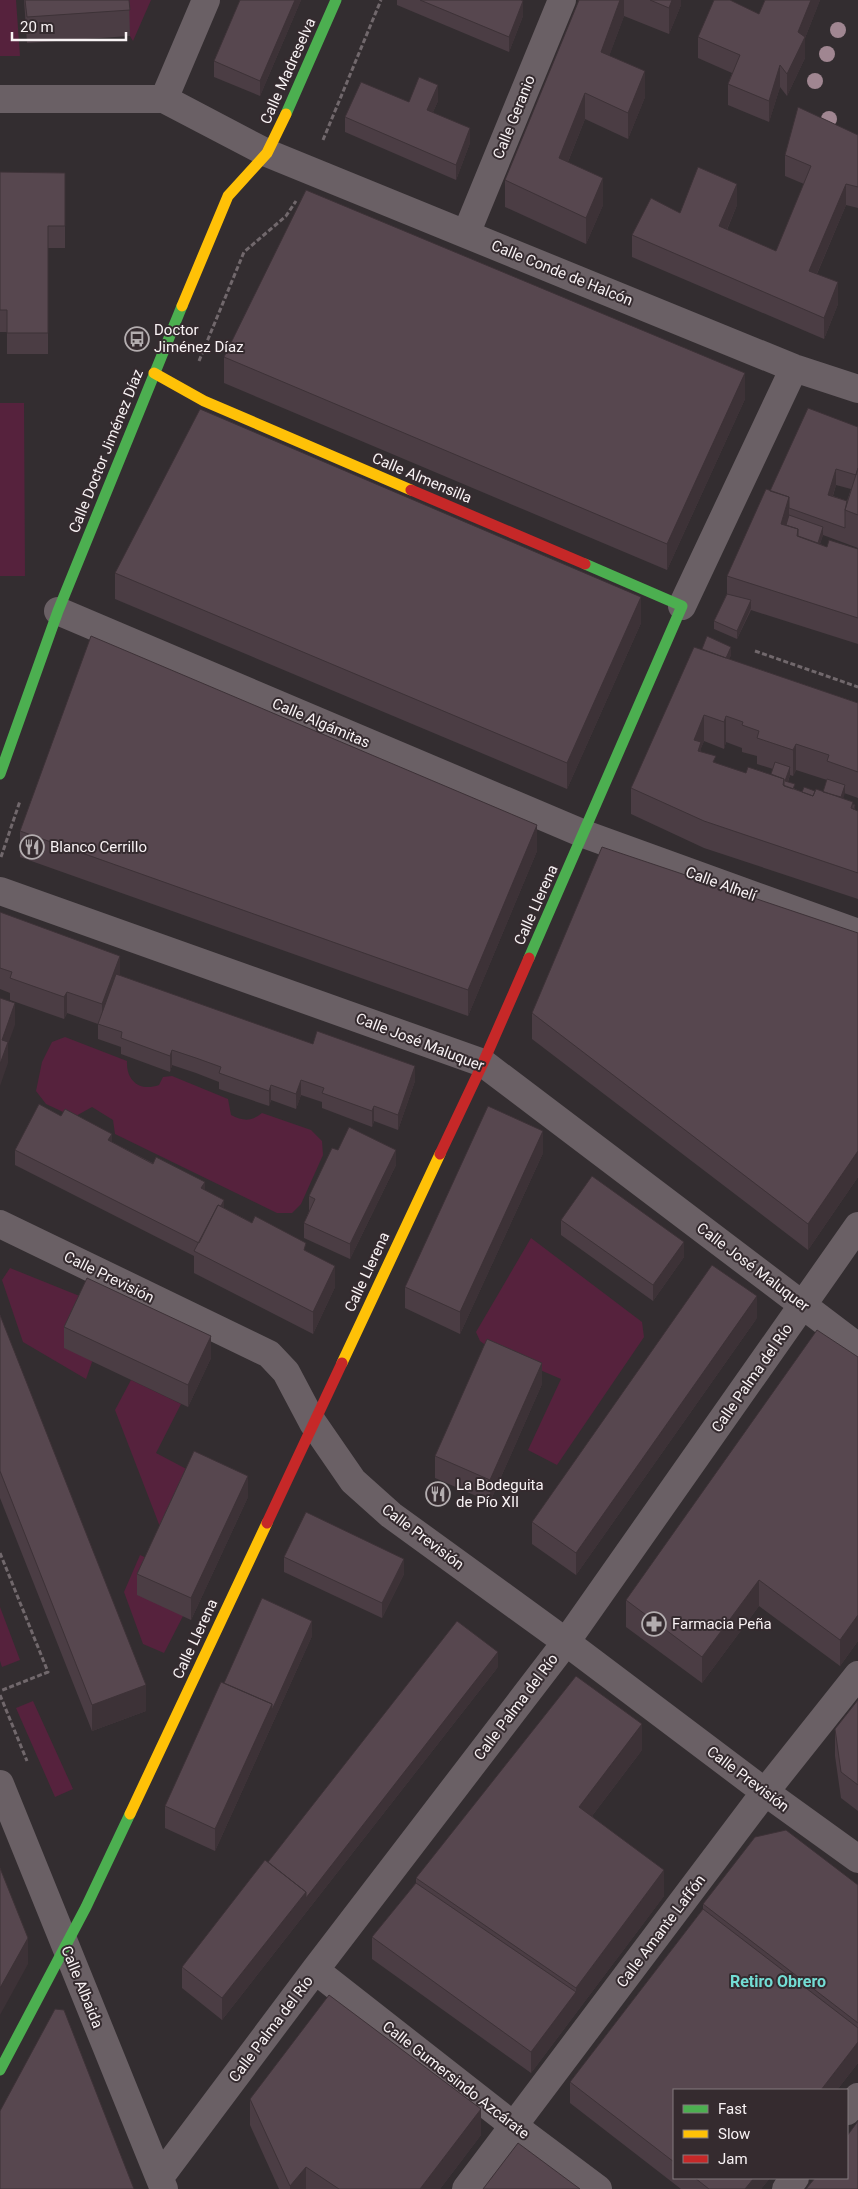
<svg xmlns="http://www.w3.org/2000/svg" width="858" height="2189" viewBox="0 0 858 2189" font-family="Roboto,sans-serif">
<rect width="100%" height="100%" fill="#332d30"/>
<!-- green -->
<path fill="#56223d" d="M0 0H16L20 56H0Z
M127 0H151L133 41 130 36Z
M24 403 25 576H0V403Z
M65 1037 127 1061C126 1081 140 1092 159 1085L163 1077 172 1076 228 1099 231 1115C243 1121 251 1122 262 1113L311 1130 322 1141 323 1155 301 1204 292 1213H277L115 1134 113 1120 92 1107 74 1117 46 1104 36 1091 42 1062 52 1042Z
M531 1238 642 1322 644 1337 557 1465 528 1450 561 1379 491 1349 480 1341 476 1332Z
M10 1268 87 1299 92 1362 86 1379 23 1342 2 1280Z
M131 1380 181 1404 156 1453 194 1473 162 1532 115 1410Z
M140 1555 153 1561 183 1616 164 1653 143 1644 124 1592Z
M0 1607 20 1660 2 1667 0 1661Z
M33 1701 73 1789 55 1797 16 1708Z"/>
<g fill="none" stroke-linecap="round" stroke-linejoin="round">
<!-- path -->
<path stroke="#71686c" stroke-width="3" stroke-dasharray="5 2.5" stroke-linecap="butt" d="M323 140 381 0
M199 361 244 252 286 216 296 201
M755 651 858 687
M1 857 20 801
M0 1553 48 1672 0 1691
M0 1695 27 1761"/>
<!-- street -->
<path stroke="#6a6065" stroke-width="28" d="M0 99H164L267 153 794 368 858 389
M164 99 206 0
M466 234 562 0
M682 606 794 368
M58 611 584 834 858 933
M0 891 483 1063 858 1347
M0 1224 269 1354 286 1372 313 1423 353 1481 391 1515 566 1642 765 1792 858 1859
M0 1784 164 2189
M315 1970 514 2126 598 2189
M847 2111 858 2097
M160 2177 315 1970 566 1642 858 1226
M466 2189 765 1792 858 1675
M786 2189 795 2178"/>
<!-- fast -->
<path stroke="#4caf50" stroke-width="11" d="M286 114 336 0
M0 774 58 611 182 306
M529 958 682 606 585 564
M0 2070 86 1907 130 1814"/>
<!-- slow -->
<path stroke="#ffc107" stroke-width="11" d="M182 306 228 196 267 153 286 114
M154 373 204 401 411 490
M342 1363 440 1154
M130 1814 267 1523"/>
<!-- jam -->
<path stroke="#c62828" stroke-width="11" d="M411 490 585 564
M440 1154 483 1063 529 958
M267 1523 342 1363"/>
</g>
<!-- trees -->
<g fill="#a08691">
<circle cx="838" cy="30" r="8"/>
<circle cx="827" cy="54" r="8"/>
<circle cx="815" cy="81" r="8"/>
<circle cx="829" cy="119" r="8"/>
</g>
<!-- wall -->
<path fill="#4b3d44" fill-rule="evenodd" d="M24 0H129L130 36 27 43Z
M240 0H301L260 96 214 77V61Z
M397 0H521L523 16 509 52 397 5Z
M579 0H681V5L669 34 624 16 609 56 645 97 628 139 585 119 568 162 603 205 586 244 505 207V180Z
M765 0H820L805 38V58L787 96 780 87 769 122 728 105V84L732 73 698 58V37L759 14Z
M438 101 433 112 470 143 456 180 345 132V117L409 102Z
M858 135V208L846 205 817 274 838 304 824 339 632 257V235L680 213 737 205 727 230 776 251 804 184 785 176V155Z
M0 172 65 173V248H48V354H7V332H0Z
M224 357 745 399 667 570 224 383Z
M858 427V548L823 535 820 544 827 547 858 549V644L751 610 737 639 714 629V621L727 594V576L770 491ZM836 485 851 489 847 501 833 496Z
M115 573 641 623 567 789 115 599Z
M702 649 731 655 729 659 858 703V798L844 793 843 798 853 804 855 810 858 811V899L704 848 631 814V788ZM704 741 724 749 726 742 742 748V752L757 756V764L773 769 771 774 746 773 716 763 701 752V748ZM796 770 827 780 823 792 815 791 802 792 795 789 788 782 790 775 793 776Z
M20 831 537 851 468 1016 20 857Z
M0 912 120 976 415 1081 398 1130 374 1121 372 1127 322 1108V1102L301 1095 296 1109 271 1100 269 1106 219 1089V1082L196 1073 172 1065 170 1072 121 1054V1047L98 1039V1024L67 1013 64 1019 10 1000V993L0 989Z
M858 933V1177L808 1250 532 1039V1013Z
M112 1142 205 1190 224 1208 306 1251 335 1287 313 1334 194 1273V1256L15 1165V1150Z
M338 1150 396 1165 350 1259 304 1238V1223L309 1211V1196Z
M543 1153 460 1334 405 1308V1287Z
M561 1220 684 1257 653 1301 561 1235Z
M0 1315 146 1711 92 1731 0 1498Z
M757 1318 576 1575 532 1544V1522Z
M64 1327 211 1358 188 1407 64 1348Z
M858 1357V1641L840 1666 759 1606 702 1683 626 1627V1600Z
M542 1384 490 1502 435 1478V1456Z
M248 1497 191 1620 137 1595V1574Z
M284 1557 404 1574 382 1618 284 1572Z
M312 1636 215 1851 165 1828V1806L224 1683Z
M498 1667 222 2020 182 1988V1967L268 1862Z
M858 1700V1811L841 1798 835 1756V1729Z
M642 1750 592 1816 664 1896 531 2073 372 1959V1937L416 1883V1878Z
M858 1885V2063L837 2090H674V2178H770L761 2189H681L570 2103V2082L703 1909V1904Z
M250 2099 481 2135 440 2189H279L250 2125Z"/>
<!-- shaded-wall -->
<path fill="#3d3237" d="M295 0H301L260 96V81Z
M620 0H624V16L601 78V52Z
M672 0H681V5L669 34V8Z
M811 0H820L805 38V58L787 96V74L798 32Z
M523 1V16L509 52V37Z
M780 65V87L769 122V101Z
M645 71V97L628 139V113Z
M438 85V101L427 125V110Z
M585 93V119L559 184V158Z
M470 128V143L456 180V165Z
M603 178V205L586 244V218Z
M737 184V205L719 248V226Z
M846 184V205L809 292V271Z
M838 282V304L824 339V318Z
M745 373V399L667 570V544Z
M836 469V485L828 510V495Z
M789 497V523L783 543 781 524Z
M823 527V535L812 567V559Z
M641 597V623L567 789V763Z
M751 600V608L737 639V631Z
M731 647V655L719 682V674Z
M704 715V741L701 748V768L694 740Z
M726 716V742L724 749V722Z
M796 744V770L793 776V750Z
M790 767V775L785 789V781Z
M845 785V793L840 808V800Z
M537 825V851L468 1016V990Z
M120 956V977L102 1026V1004Z
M67 992V1013L64 1019V997Z
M15 1003V1025L8 1044V1063L0 1086V1064L2 1040Z
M172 1050V1065L170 1072V1056Z
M415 1066V1081L398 1130V1115Z
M301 1080V1095L296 1109V1094Z
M271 1085V1100L269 1106V1091Z
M374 1106V1121L372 1127V1111Z
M543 1131V1153L460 1334V1312Z
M112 1134V1149L108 1140Z
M396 1150V1165L350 1259V1244Z
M858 1151V1177L808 1250V1224Z
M205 1182V1197L201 1188Z
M224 1200V1216L201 1244Z
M684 1242V1257L653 1301V1285Z
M335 1266V1287L313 1334V1312Z
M757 1296V1318L576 1575V1553Z
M211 1336V1358L188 1407V1385Z
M542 1363V1384L490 1502V1480Z
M248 1476V1497L191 1620V1598Z
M404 1559V1574L382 1618V1603Z
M759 1580V1606L702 1683V1657Z
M858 1615V1641L840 1666V1640Z
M312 1621V1636L215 1851V1829L272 1704Z
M498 1652V1667L222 2020V1998L306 1892Z
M146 1685V1711L92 1731V1705Z
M642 1724V1750L579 1833V1807Z
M664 1870V1896L531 2073V2052L576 1992V1988Z
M28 1938V1964L0 2015V1988Z
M858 2042V2063L837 2090H821Z
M481 2109V2135L440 2189H420Z
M306 2167V2189H290V2186Z
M754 2178H770L761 2189H745Z"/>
<!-- building -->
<path fill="#57474f" stroke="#3d3237" d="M25 0H129L130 10 27 17Z
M240 0H295L260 81 214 61Z
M420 0H521L523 1 509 37Z
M579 0H620L601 52 645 71 628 113 585 93 559 158 603 178 586 218 505 180Z
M650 0H672L669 8Z
M714 0H730L759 14 765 0H811L798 32 805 37 787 74 780 65 769 101 728 84 740 55 698 37Z
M419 77 438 85 427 110 470 128 456 165 345 117 361 82 409 102Z
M798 107 858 135V187L846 184 809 271 838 282 824 318 632 235 651 198 680 213 698 167 737 184 719 226 776 251 811 166 785 155Z
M0 172 65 173V226H48V333H7V310H0Z
M306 190 745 373 667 544 224 357Z
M808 408 858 427V468L856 475 836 469 828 495 847 501 845 510V528L789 508V497L770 491Z
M200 409 641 597 567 763 115 573Z
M858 468V515L845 510Z
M766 489 789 497 781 524 798 529 797 536 827 547 829 540 858 549V618L727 576Z
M789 515 823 527 818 543 798 536V529L786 525Z
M727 594 751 600 737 631 714 621Z
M91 636 537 825 468 990 20 831Z
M707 636 731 647 726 658 702 649Z
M694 647 858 703V772L827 761 829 755 796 744 793 750 757 738 759 731 742 725 743 722 726 716 724 722 704 715 694 740 701 742 698 751 716 756 713 762 746 773 748 767 784 779 783 785 813 796 816 789 853 802 851 808 858 811V873L704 821 631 788Z
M775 762 790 767 785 781 795 784 793 789 784 786V779L771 774Z
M827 779 845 785 841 797 823 792Z
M804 787 815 791 813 796 802 792Z
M853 804 855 805 854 809H853Z
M602 847 858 933V1151L808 1224 532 1013Z
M0 912 120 956 102 1004 67 992 64 997 10 978 12 972 0 968Z
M116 974 313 1044 317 1031 415 1066 398 1115 374 1106 372 1111 322 1093 324 1088 301 1080 296 1094 271 1085 269 1091 219 1073 221 1067 196 1058 172 1050 170 1056 121 1038 122 1032 98 1024Z
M0 998 15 1003 2 1040 8 1042 0 1064Z
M39 1104 61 1116 65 1109 112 1134 108 1140 153 1164 156 1157 205 1182 201 1188 224 1200 221 1206 218 1205 199 1243 15 1150Z
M488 1106 543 1131 460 1312 405 1287Z
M349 1127 396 1150 350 1244 304 1223 315 1199 309 1196 332 1148 338 1150Z
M592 1176 684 1242 653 1285 561 1220Z
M218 1205 252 1223 255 1216 306 1243 304 1250 335 1266 313 1312 194 1251Z
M712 1265 757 1296 576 1553 532 1522Z
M87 1278 211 1336 188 1385 64 1327Z
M0 1315 146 1685 92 1705 0 1471Z
M817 1330 858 1357V1615L840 1640 759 1580 702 1657 626 1600Z
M487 1339 542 1363 490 1480 435 1456Z
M194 1451 248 1476 191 1598 137 1574Z
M306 1512 404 1559 382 1603 284 1557Z
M262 1598 312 1621 272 1710V1704L224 1683Z
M457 1621 498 1652 306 1898V1892L268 1862Z
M576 1676 642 1724 579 1807 664 1870 576 1988 416 1878Z
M221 1682 272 1704 215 1829 165 1806Z
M858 1700V1785L841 1772 835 1729Z
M786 1830 858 1885V2023L703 1904 755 1837Z
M265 1860 306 1892 222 1998 182 1967Z
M0 1868 28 1938 0 1988Z
M416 1883 576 1992 531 2052 372 1937Z
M703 1909 858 2028V2042L821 2090H674V2162L570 2082Z
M329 1995 481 2109 420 2189H339L306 2167 290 2186 250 2099Z
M55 2009 64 2010 134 2189H0V2111Z
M858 2121V2189H806L815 2178H847V2136Z
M518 2143 580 2189H483Z
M695 2178H754L745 2189H709Z"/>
<!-- icons -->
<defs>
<g id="bus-ring" transform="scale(1.25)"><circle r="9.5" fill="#352b2f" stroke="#b3adaf" stroke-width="1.5"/><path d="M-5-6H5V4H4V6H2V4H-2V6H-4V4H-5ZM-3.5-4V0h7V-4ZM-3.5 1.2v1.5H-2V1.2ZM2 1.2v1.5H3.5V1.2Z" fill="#b3adaf"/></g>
<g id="restaurant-ring" transform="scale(1.25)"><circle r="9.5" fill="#352b2f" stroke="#b3adaf" stroke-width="1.5"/><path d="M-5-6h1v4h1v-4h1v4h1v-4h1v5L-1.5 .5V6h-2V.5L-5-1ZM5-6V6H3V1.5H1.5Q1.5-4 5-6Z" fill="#b3adaf"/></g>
<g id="pharmacy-ring" transform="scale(1.25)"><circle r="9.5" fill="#352b2f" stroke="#b3adaf" stroke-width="1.5"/><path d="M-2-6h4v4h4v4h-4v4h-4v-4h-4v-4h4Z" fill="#b3adaf"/></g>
</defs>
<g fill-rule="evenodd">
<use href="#bus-ring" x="137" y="339"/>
<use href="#restaurant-ring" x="32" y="847"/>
<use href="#restaurant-ring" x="438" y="1494"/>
<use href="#pharmacy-ring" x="654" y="1624"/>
</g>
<g text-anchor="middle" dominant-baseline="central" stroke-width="4" stroke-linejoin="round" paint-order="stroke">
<!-- street labels -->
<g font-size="15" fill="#f8f2f4" stroke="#352b2f">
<text transform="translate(288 71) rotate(-66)">Calle Madreselva</text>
<text transform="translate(514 117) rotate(-68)">Calle Geranio</text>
<text transform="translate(562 273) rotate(22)">Calle Conde de Halcón</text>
<text transform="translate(106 451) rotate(-68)">Calle Doctor Jiménez Díaz</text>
<text transform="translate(422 478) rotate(23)">Calle Almensilla</text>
<text transform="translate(321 723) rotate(23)">Calle Algámitas</text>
<text transform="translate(721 884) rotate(20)">Calle Alhelí</text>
<text transform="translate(536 905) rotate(-66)">Calle Llerena</text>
<text transform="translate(420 1042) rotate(21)">Calle José Maluquer</text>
<text transform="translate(753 1267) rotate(37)">Calle José Maluquer</text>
<text transform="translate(367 1272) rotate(-65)">Calle Llerena</text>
<text transform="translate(109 1277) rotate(26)">Calle Previsión</text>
<text transform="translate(752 1378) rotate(-55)">Calle Palma del Río</text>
<text transform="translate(423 1537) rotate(37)">Calle Previsión</text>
<text transform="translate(195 1639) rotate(-65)">Calle Llerena</text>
<text transform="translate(516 1707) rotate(-53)">Calle Palma del Río</text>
<text transform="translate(748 1779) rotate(37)">Calle Previsión</text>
<text transform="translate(661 1931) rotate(-53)">Calle Amante Laffón</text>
<text transform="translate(82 1987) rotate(68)">Calle Albaida</text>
<text transform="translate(271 2029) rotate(-53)">Calle Palma del Río</text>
<text transform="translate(456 2080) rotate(38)">Calle Gumersindo Azcárate</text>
</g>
<!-- poi labels -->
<g font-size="15" fill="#f8f2f4" stroke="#352b2f" text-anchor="start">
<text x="154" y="330">Doctor<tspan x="154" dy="17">Jiménez Díaz</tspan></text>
<text x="50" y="847">Blanco Cerrillo</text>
<text x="456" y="1485">La Bodeguita<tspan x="456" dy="17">de Pío XII</tspan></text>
<text x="672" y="1624">Farmacia Peña</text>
</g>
<!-- neighbourhood labels -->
<g font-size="16" font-weight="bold" fill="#73ddd4" stroke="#352b2f">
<text x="778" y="1981">Retiro Obrero</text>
</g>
</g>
<!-- legend -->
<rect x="673" y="2089" width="175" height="90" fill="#352b2f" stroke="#837b7e"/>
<rect x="683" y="2105" width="25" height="8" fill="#4caf50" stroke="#837b7e"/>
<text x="718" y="2114" font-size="15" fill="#f8f2f4">Fast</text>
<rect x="683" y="2130" width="25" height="8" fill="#ffc107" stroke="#837b7e"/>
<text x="718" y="2139" font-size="15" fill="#f8f2f4">Slow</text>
<rect x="683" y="2155" width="25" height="8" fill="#c62828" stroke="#837b7e"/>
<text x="718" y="2164" font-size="15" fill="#f8f2f4">Jam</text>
<!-- scale -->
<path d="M12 32v8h114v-8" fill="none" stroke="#f8f2f4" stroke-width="2.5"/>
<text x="20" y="32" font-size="15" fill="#f8f2f4" stroke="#352b2f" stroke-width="4" paint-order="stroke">20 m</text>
</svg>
